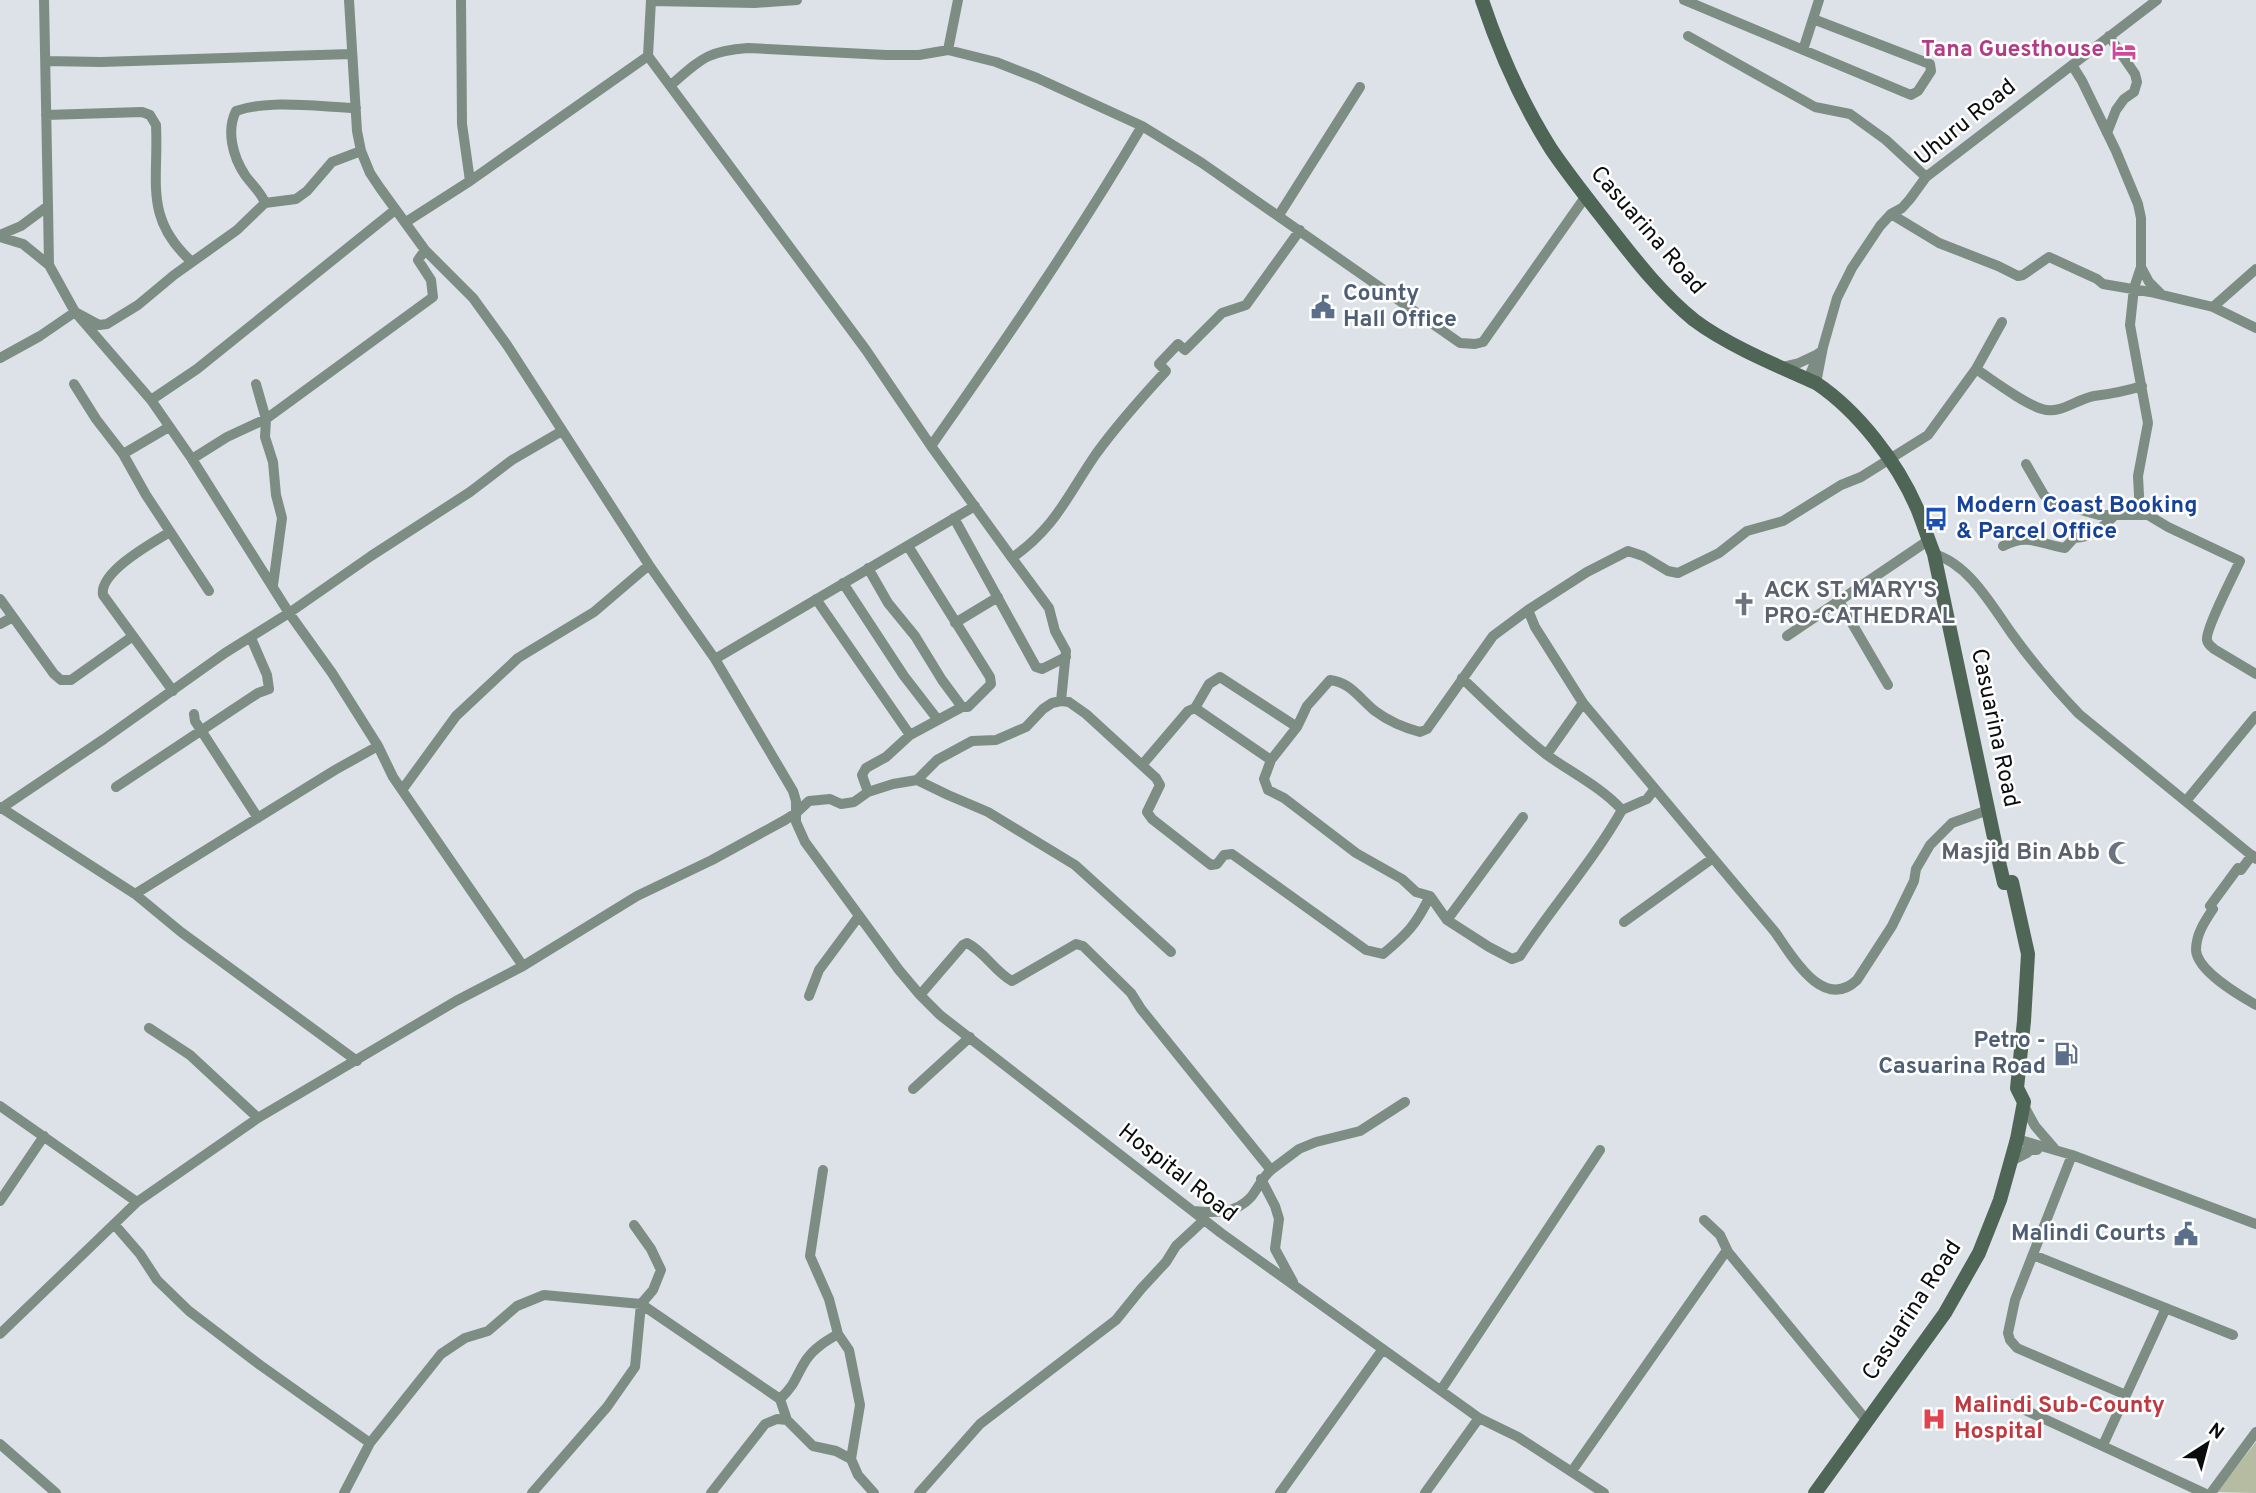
<svg xmlns="http://www.w3.org/2000/svg" width="2256" height="1493" viewBox="0 0 2256 1493" font-family="Overpass,sans-serif">
<rect width="100%" height="100%" fill="#dce2e7"/>
<!-- green -->
<path fill="#b6bca1" d="M2256 1442V1493L2217 1492Z"/>
<g fill="none" stroke-linecap="round" stroke-linejoin="round">
<!-- street -->
<path stroke="#7e8d83" stroke-width="10" d="M349 0 357 131 361 151 370 173 380 188 425 250 473 298 507 345 649 565 715 659 793 791 796 801V822L805 842 899 970 920 995 940 1015 1221 1233 1479 1418 1518 1437 1604 1493
M461 0 462 124 470 181
M651 0 648 56 866 350 931 446 1012 558C1056 527 1067 496 1096 454 1117 425 1142 397 1166 371L1159 364 1178 344 1185 350 1222 313 1246 305 1300 230
M1684 0 1911 95 1918 91 1931 71 1930 64 1813 19
M651 1 755 3 797 0
M1688 36 1815 107 1850 114 1886 140 1926 177
M948 50 958 0
M1803 50 1819 0
M46 61 101 62 351 54
M2072 65 2082 81 2116 151 2138 204 2141 218V267L2134 288 2130 325 2148 423 2138 476 2140 514
M671 85C701 59 707 51 748 48L886 55H919L948 50 996 62 1037 78 1142 126 1202 163 1460 343 1475 344 1483 342 1586 196
M46 115 142 112 150 115 156 125C159 181 143 218 192 262
M2107 133 2116 110 2124 99 2134 92 2137 82 2135 74 2109 36
M265 203 296 199 307 191 332 162 361 151
M48 206 49 265
M1891 214 1939 243 1998 266 2018 276 2023 275 2049 257 2097 279 2103 284 2150 292 2213 307 2256 328
M1279 215 1360 87
M406 222 470 181 648 56
M0 235 21 226 48 206 44 0
M0 237 23 244 49 265 75 312 151 400 192 459 289 613 332 673 378 746 393 777 523 966
M2141 267 2149 282 2161 294
M2213 307 2256 269
M0 358 40 336 75 312 99 325 107 324 138 305 174 275 237 230 265 203C261 192 252 185 245 175 233 157 226 131 236 111 270 99 320 107 356 108
M1782 367 1799 363 1818 354
M1976 369C1994 381 2023 403 2042 409 2060 415 2077 399 2094 396 2111 394 2126 391 2142 386
M1808 379 1819 353
M1816 383 1823 347 1837 298 1852 268 1880 226 1891 214 1902 208 1910 199 1926 177 2157 0
M74 384 96 419 123 454 146 495 209 591
M256 384 266 419 265 437 273 462 276 495 282 518 273 585
M151 400 197 369 395 210
M931 446C1005 341 1077 236 1142 126
M123 454 169 427
M192 459 227 437 266 419 433 297 431 280 418 260 425 250
M2026 464 2044 495 2052 502 2099 515H2148L2168 527 2240 561C2234 574 2205 630 2207 640 2208 645 2211 646 2214 649L2256 674
M954 518 1036 667 1042 669 1066 657
M170 532C152 543 99 572 103 595L173 691
M2003 546C2028 533 2040 544 2065 548L2074 538C2093 537 2102 528 2115 515
M1934 554C1969 564 1992 606 2012 634 2033 663 2055 689 2079 714L2256 859
M1012 558 1049 608 1055 631 1066 651 1061 701
M868 568 888 603 915 636 942 680 962 707
M843 583 904 676 938 720
M0 599 54 674 61 680H71L133 636
M816 599 910 735
M1839 601 1888 685
M1528 610 1493 636 1427 729 1420 732C1405 728 1387 720 1375 711 1360 699 1350 682 1330 680L1307 706 1297 727 1271 760 1264 779 1268 790 1284 798 1356 853 1402 879 1416 892 1430 896 1447 920 1489 947 1512 959 1520 956C1553 906 1593 861 1622 810
M955 623 998 597
M0 624 13 617
M1787 636 1929 540
M715 659 975 506
M1462 678C1490 705 1517 732 1547 755 1572 773 1601 787 1622 810L1647 799 1654 790
M1195 708 1271 760
M194 714 195 721 258 818
M1547 754 1583 703
M1142 765 1188 711 1195 708 1209 684 1220 677 1297 727
M917 780 948 795 988 812 1075 865 1171 952
M116 787 258 693 269 689 267 675 251 638
M402 790 456 716 518 658 594 612 649 565
M868 792 862 775 866 768 886 757 910 735 962 707H968L991 684 990 677 908 546
M2186 801 2256 716
M0 807 135 894 181 932 357 1061
M0 809 104 739 225 653 289 613 371 556 470 492 512 460 562 431
M1988 810 1952 823 1930 845 1916 869 1914 881 1892 926 1857 980C1823 1012 1792 956 1775 932L1583 703 1535 627 1528 610 1587 572 1628 551 1643 556 1668 571 1678 573 1719 553 1747 531 1783 521 1841 485 1861 477 1928 435 1976 369 2002 322
M2252 855 2241 870 2238 868 2210 906 2213 909C2205 921 2196 934 2196 950 2197 971 2239 995 2256 1005
M135 894 335 770 378 746
M1447 920 1523 817
M1624 922 1713 858
M920 995 963 945 967 943C985 952 995 972 1012 981L1076 944 1083 946 1131 993 1141 1009 1271 1170C1262 1178 1258 1188 1251 1197 1236 1214 1214 1213 1193 1211
M809 996 819 970 859 916
M149 1028 190 1055 258 1118
M913 1089 970 1037
M0 1106 137 1202
M2024 1106 2035 1126 2054 1148
M2017 1139 2072 1155 2256 1224
M2072 1155 2015 1300 2008 1333 2010 1340 2017 1348 2126 1395
M2011 1161 2027 1153 2026 1150H2037
M823 1170 810 1256 829 1299 838 1334 849 1350 860 1405 851 1459
M1271 1170 1299 1149 1316 1142 1360 1131 1405 1102
M1261 1179 1275 1206 1279 1219 1275 1249 1293 1282
M0 1201 44 1136
M1704 1220 1720 1235 1728 1252 1867 1421
M114 1224 140 1254 157 1280 189 1311 260 1365 370 1443
M2033 1255 2233 1335
M0 1334 137 1202 258 1118 456 1001 523 966 637 896 712 860 785 820 796 813 809 801 830 799 841 804 854 802 868 792 893 784 917 780 937 760 972 741 996 740 1026 727 1043 709 1052 703 1061 701 1069 702 1086 714 1156 778 1160 785 1147 812 1152 819 1211 865 1217 864 1224 855 1232 854 1366 950 1383 954C1407 934 1416 925 1430 896
M1441 1390 1600 1150
M780 1399C796 1384 795 1377 806 1360 814 1348 826 1341 838 1334
M2012 1404 2204 1493
M0 1444 56 1493
M2103 1445 2166 1308
M1572 1471 1727 1250
M344 1493 370 1443 441 1354 465 1338 488 1331 517 1306 544 1295 641 1304 780 1399 787 1420
M532 1493 607 1407 635 1367 641 1304 653 1290 661 1270 651 1249 634 1225
M711 1493 765 1424 777 1419 787 1420 813 1446 836 1451 851 1459 858 1475 874 1493
M919 1493 980 1424 1116 1320 1141 1289 1166 1262 1176 1246 1204 1220
M1280 1493 1383 1349
M1425 1493 1479 1418
M2211 1493 2256 1432"/>
<!-- secondary -->
<path stroke="#4f6657" stroke-width="14" d="M1482 0C1499 51 1522 103 1551 149 1570 177 1591 203 1612 230 1637 262 1662 294 1694 320 1727 345 1778 366 1816 383 1858 411 1897 462 1917 508 1923 523 1928 539 1934 554L2000 866 2004 883 2012 882 2028 954 2024 1021 2017 1088 2024 1102 2017 1139 2000 1200 1979 1253 1945 1313 1815 1493"/>
</g>
<!-- icons -->
<defs>
<g id="hotel-bare" transform="scale(1.89)"><path d="M-6-4.5h1.5V1H6V5H4.5V3h-9V5H-6ZM-4 0a1.8 1.8 0 1 1 3.6 0ZM.5 0V-2.5h3Q6-2.5 6 0Z" fill="#d1479c" stroke="#fff" stroke-width="2.5" paint-order="stroke"/></g>
<g id="civic-bare" transform="scale(1.89)"><path d="M-.6-6.5H3V-4.5H.6V-3L4-1V1h2V6H-6V1h2V-1L-.6-3ZM-1.2 2.5V6h2.4V2.5Z" fill="#5c6f8a" stroke="#fff" stroke-width="2.5" paint-order="stroke"/></g>
<g id="bus-bare" transform="scale(1.89)"><path d="M-5-6H5V4H4V6H2V4H-2V6H-4V4H-5ZM-3.5-4V0h7V-4ZM-3.5 1.2v1.5H-2V1.2ZM2 1.2v1.5H3.5V1.2Z" fill="#1a4fb4" stroke="#fff" stroke-width="2.5" paint-order="stroke"/></g>
<g id="church-bare" transform="scale(1.89)"><path d="M-1.2-6h2.4v3.5h3.3v2.4h-3.3V6h-2.4V-.1h-3.3v-2.4h3.3Z" fill="#6b7280" stroke="#fff" stroke-width="2.5" paint-order="stroke"/></g>
<g id="mosque-bare" transform="scale(1.89)"><path d="M3.5-4.9A6 6 0 1 0 3.5 4.9A5 5 0 1 1 3.5-4.9Z" fill="#6b7280" stroke="#fff" stroke-width="2.5" paint-order="stroke"/></g>
<g id="fuel-bare" transform="scale(1.89)"><path d="M-5.5-6h7V0h2V4h1.3V-2.5L3-4.5l.8-.8L6-3V5H2.5V1h-1V6h-7ZM-4.2-4.7v3.2H.2V-4.7Z" fill="#5c6f8a" stroke="#fff" stroke-width="2.5" paint-order="stroke"/></g>
<g id="hospital-bare" transform="scale(1.89)"><path d="M-5-5h3v3.5h4V-5h3V5h-3V1.5h-4V5h-3Z" fill="#e0444e" stroke="#fff" stroke-width="2.5" paint-order="stroke"/></g>
</defs>
<g fill-rule="evenodd">
<use href="#hotel-bare" x="2124" y="50"/>
<use href="#civic-bare" x="1323" y="307"/>
<use href="#bus-bare" x="1936" y="519"/>
<use href="#church-bare" x="1744" y="604"/>
<use href="#mosque-bare" x="2120" y="853"/>
<use href="#fuel-bare" x="2066" y="1054"/>
<use href="#civic-bare" x="2186" y="1234"/>
<use href="#hospital-bare" x="1934" y="1419"/>
</g>
<g text-anchor="middle" dominant-baseline="central" stroke-width="5" stroke-linejoin="round" paint-order="stroke">
<!-- hotel labels -->
<g font-size="23" font-weight="bold" fill="#b23c85" stroke="#fff" text-anchor="end">
<text x="2104" y="50">Tana Guesthouse</text>
</g>
<!-- street labels -->
<g font-size="23" fill="#0a0c0e" stroke="#fff">
<text transform="translate(1966 123) rotate(-39)">Uhuru Road</text>
<text transform="translate(1647 231) rotate(49)">Casuarina Road</text>
<text transform="translate(1994 728) rotate(78)">Casuarina Road</text>
<text transform="translate(1177 1174) rotate(38)">Hospital Road</text>
<text transform="translate(1913 1311) rotate(-57)">Casuarina Road</text>
</g>
<!-- service labels -->
<g font-size="23" font-weight="bold" fill="#4e5e75" stroke="#fff" text-anchor="end">
<text x="1343" y="294" text-anchor="start">County<tspan x="1343" dy="26">Hall Office</tspan></text>
<text x="2046" y="1041">Petro -<tspan x="2046" dy="26">Casuarina Road</tspan></text>
<text x="2166" y="1234">Malindi Courts</text>
</g>
<!-- transit labels -->
<g font-size="23" font-weight="bold" fill="#164399" stroke="#fff" text-anchor="start">
<text x="1956" y="506">Modern Coast Booking<tspan x="1956" dy="26">&amp; Parcel Office</tspan></text>
</g>
<!-- worship labels -->
<g font-size="23" font-weight="bold" fill="#5b616d" stroke="#fff" text-anchor="start">
<text x="1764" y="591">ACK ST. MARY'S<tspan x="1764" dy="26">PRO-CATHEDRAL</tspan></text>
<text x="2100" y="853" text-anchor="end">Masjid Bin Abb</text>
</g>
<!-- health labels -->
<g font-size="23" font-weight="bold" fill="#be3a42" stroke="#fff" text-anchor="start">
<text x="1954" y="1406">Malindi Sub-County<tspan x="1954" dy="26">Hospital</tspan></text>
</g>
</g>
<!-- north arrow -->
<g transform="translate(2207 1444) rotate(36)" stroke="#ffffff" stroke-width="5" paint-order="stroke">
<path d="M0-5L12 26L0 18L-12 26Z" fill="#0a0c0e"/>
<text y="-10" font-size="19" font-weight="bold" text-anchor="middle" fill="#0a0c0e">N</text>
</g>
</svg>
